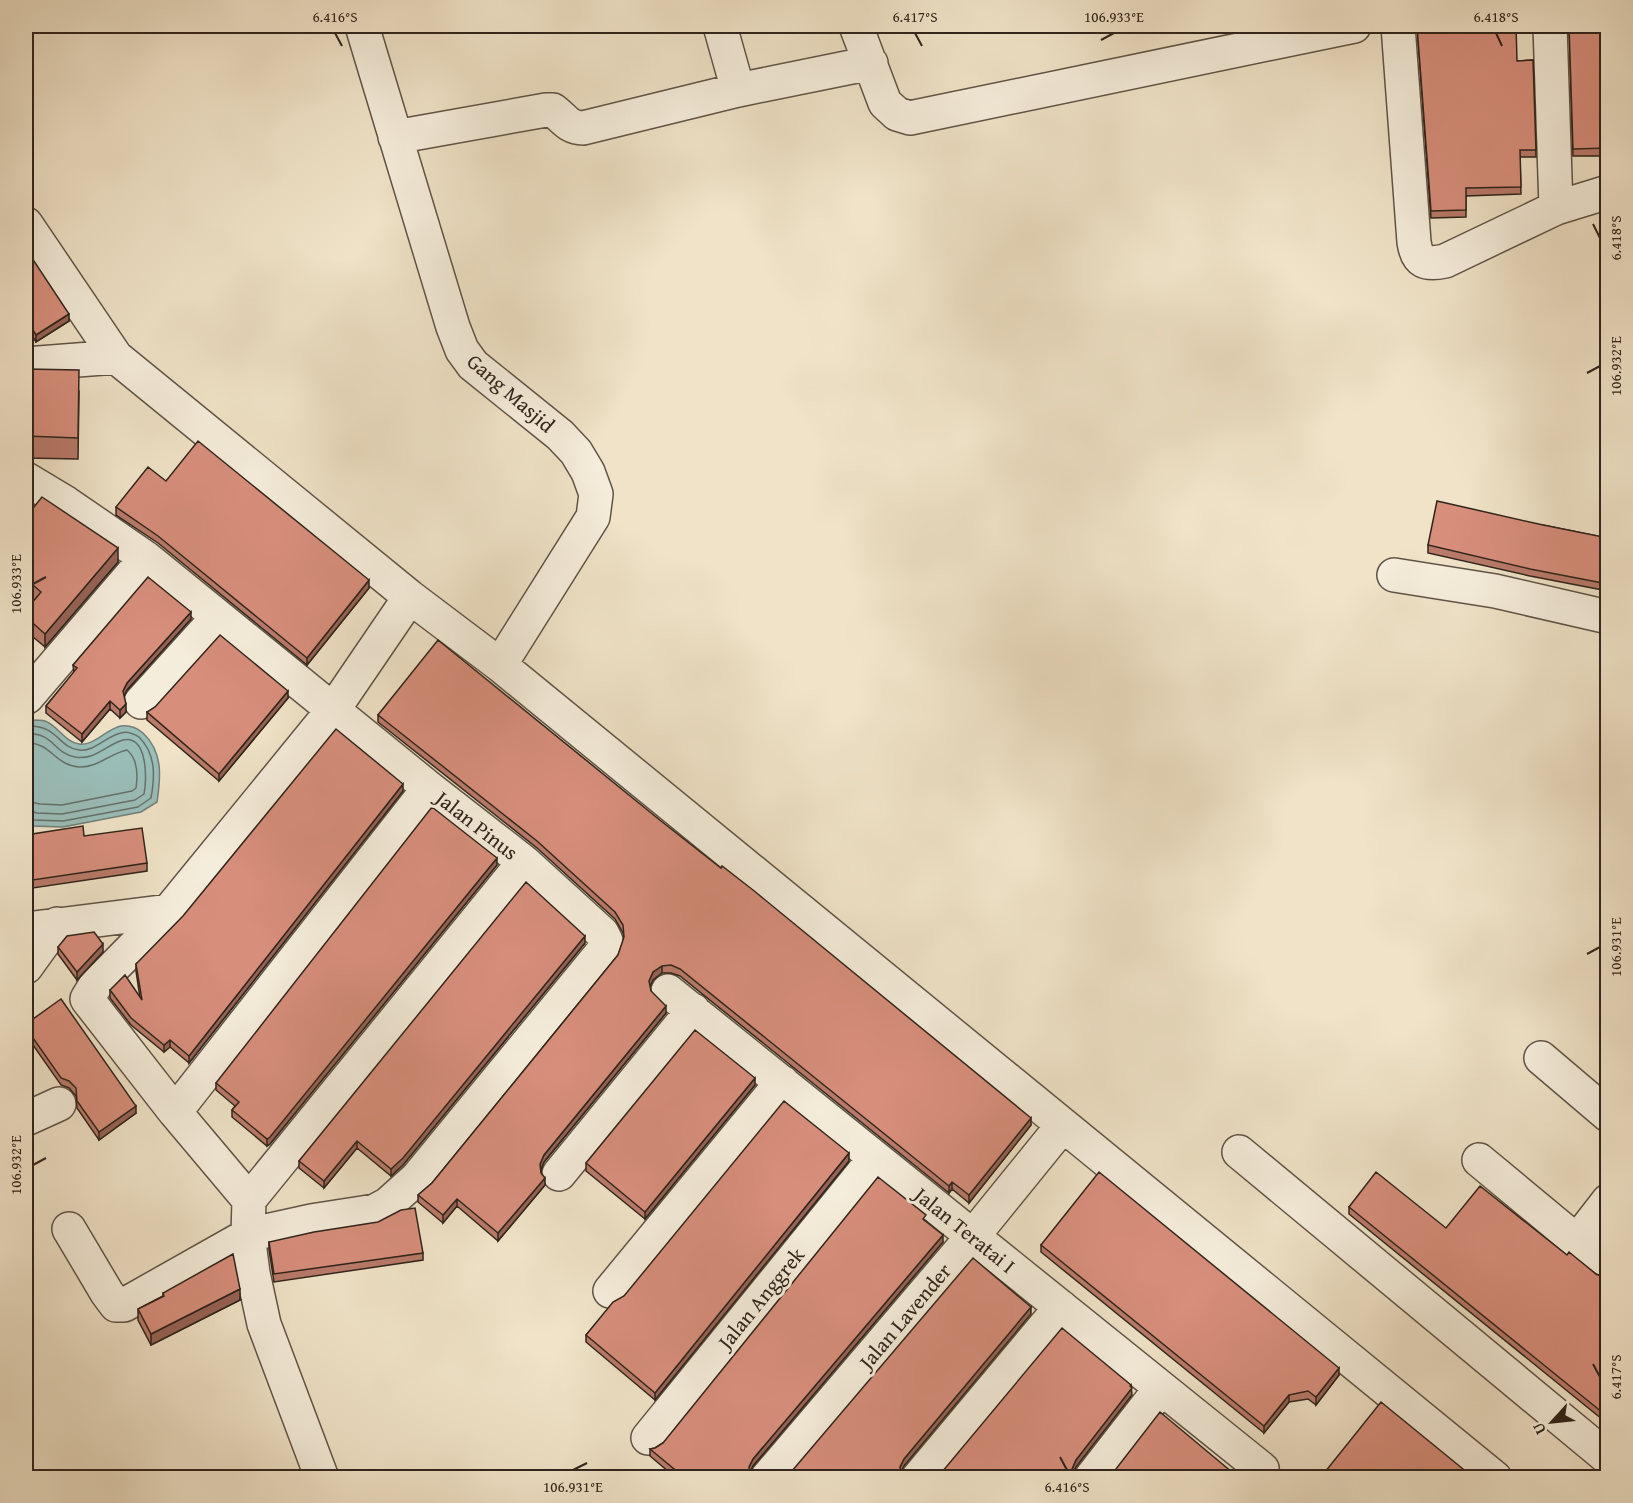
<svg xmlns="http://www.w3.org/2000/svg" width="1633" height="1503" viewBox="0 0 1633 1503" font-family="'Gentium Book Plus',serif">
<rect width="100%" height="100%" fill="#f0e3c8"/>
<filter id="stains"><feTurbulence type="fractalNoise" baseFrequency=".00333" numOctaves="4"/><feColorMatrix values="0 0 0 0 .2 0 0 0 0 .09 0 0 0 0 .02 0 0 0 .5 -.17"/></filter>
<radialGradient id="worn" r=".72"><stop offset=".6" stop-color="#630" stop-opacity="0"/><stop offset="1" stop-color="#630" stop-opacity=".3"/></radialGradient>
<!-- water -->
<path fill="#9abeb9" stroke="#70807a" stroke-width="1.5" d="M31 720C35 720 41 720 45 721 57 725 66 743 79 744 95 746 106 729 121 726 129 725 137 728 143 733 163 752 161 776 157 802L141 812 63 827 31 826 26 821V721Z"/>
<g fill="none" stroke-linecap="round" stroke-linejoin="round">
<!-- shore -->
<path stroke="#65716a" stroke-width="1.5" d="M26 726C58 724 58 748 79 750 95 752 106 736 121 733 127 731 134 734 139 737 156 754 155 776 151 798L138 807 63 821 34 820 26 817
M26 734C54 732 53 753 75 757 94 761 106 745 123 740 148 735 147 780 144 794L135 800 62 814 37 813 26 810
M26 743C51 742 54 765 79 767 97 768 111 753 127 750 138 759 138 774 136 788L132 791 62 805 40 804 26 801"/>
<!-- minor casing -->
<g stroke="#605447" stroke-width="36">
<path id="minor" d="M362 26 453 327 462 350 473 365 560 435 576 452 588 472 596 494 593 517 500 665
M720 26 738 90
M856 26 885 103 897 114 910 118 1354 26
M1398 26 1414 242C1417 263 1426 265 1445 261L1556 208 1608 192
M1550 26 1556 208
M395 137 546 110H553C564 118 568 128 583 128L738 90 871 63
M26 224 116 357 410 597 500 665 1495 1478
M26 364 116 357
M26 479 66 503 146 558 429 788 524 862 602 933 606 941 604 950 417 1178 388 1204 375 1211 311 1221 248 1235 124 1305H116L107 1293 69 1229
M1394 575 1495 591 1608 617
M26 693 27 697 146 558
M141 702 218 617
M26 929 169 911
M26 967 57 924
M668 991 1262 1469 1260 1478
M1541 1058 1608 1115
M175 1112 429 788
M26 1119 59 1104
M1239 1152 1608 1458
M1479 1160 1608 1267
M559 1174 693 1010
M249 1200 524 862
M1577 1241 1608 1201
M610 1291 782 1082
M648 1438 875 1158
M322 1478 264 1324 253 1273 248 1235 249 1200 175 1112 87 999 95 986 169 911 333 710 410 597
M767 1478 973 1236 1063 1125
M918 1478 1061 1307
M1091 1478 1161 1388"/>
</g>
<!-- minor -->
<use href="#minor" stroke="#f5eddb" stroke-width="33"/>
</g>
<!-- wall -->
<path fill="#b97a6a" stroke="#30241c" stroke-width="1.5" d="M1417 26 1517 61 1533 60 1536 157H1520L1521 194 1466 196V217L1431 218Z
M1569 26H1608V156H1573Z
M26 249 69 321 36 342 26 326Z
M26 369 79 391 78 459 26 458Z
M166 481 369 588 307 665 158 543 116 515V507Z
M26 517 118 562 45 647 26 631V610L34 600 26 593Z
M1543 525 1608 538V591L1530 576 1428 553V545Z
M191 619 127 690 124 696 126 712 120 718 110 709 82 742 46 713V706L74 673 73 665Z
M288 698 219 781 147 720V712Z
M378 715 1031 1125 969 1203 952 1189 949 1193 680 976 671 973H662L653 980 650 987 651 991 666 1013 544 1162 541 1170 545 1185 498 1241 457 1206 443 1223 418 1202V1195L432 1183 618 955 624 939 623 933 615 919 537 848 378 722Z
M403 791 189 1063 170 1047 164 1052 131 1025 110 998V990L140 998 136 971V964Z
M26 835 84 836 147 863V871L26 889Z
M497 865 270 1144 267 1146 232 1117V1110L235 1106 216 1090V1083Z
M585 943 403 1165 391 1176 357 1148 324 1188 299 1168V1161Z
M58 947 103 952 77 980 58 954Z
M26 1024 136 1113 99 1140 77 1108 76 1096 69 1088 61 1085 26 1035Z
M755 1085 645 1219 586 1171V1163Z
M849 1161 655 1400 586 1342V1335L624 1296Z
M1349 1207 1567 1255 1596 1274 1605 1278H1608V1424L1349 1214Z
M926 1221 943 1242 753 1466 749 1473 750 1478H676L650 1456V1449L655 1448 663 1443Z
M1608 1225V1242L1603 1238V1231Z
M269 1242 423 1253V1260L274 1282 269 1250Z
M1041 1245 1339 1375 1316 1405 1308 1399 1289 1402 1264 1433 1041 1252Z
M163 1293 240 1300 151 1345 138 1320V1309L163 1296Z
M1325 1472 1474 1478H1325Z"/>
<!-- shaded-wall -->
<path fill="#966356" stroke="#30241c" stroke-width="1.5" d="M69 314V321L36 342V335Z
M118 548V562L45 647V634Z
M369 580V588L307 665V658Z
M191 612V619L127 690 123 699V691L127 683Z
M288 691V698L219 781V774Z
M110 701V709L82 742V734Z
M126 704V712L120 718V710Z
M403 784V791L189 1063V1056Z
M497 858V865L270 1144 267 1146V1139Z
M585 936V943L403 1165 391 1176V1169Z
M103 944V952L77 980V972Z
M662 966V973L653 980 649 989V981L653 972Z
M666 1006V1013L544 1162 540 1172V1164L544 1155Z
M170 1040V1047L164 1052V1045Z
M755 1078V1085L645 1219V1212Z
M136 1106V1113L99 1140V1132Z
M1031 1118V1125L969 1203V1195Z
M357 1141V1148L324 1188V1181Z
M849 1153V1161L655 1400V1393Z
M545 1178V1185L498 1241V1233Z
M952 1182V1189L949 1193V1186Z
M457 1199V1206L443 1223V1215Z
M943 1235V1242L753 1466 749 1474V1467L753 1459Z
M240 1289V1300L151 1345V1334Z
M1031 1307V1314L904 1466 900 1474V1467L904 1459Z
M1339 1368V1375L1316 1405V1397Z
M1131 1385 1132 1395 1076 1467 1072 1476V1469L1076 1460Z
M1289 1395V1402L1264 1433V1426Z"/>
<!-- building -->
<path fill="#d78e7b" stroke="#30241c" stroke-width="1.5" d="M1417 26H1516L1517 61 1533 60 1536 150H1520L1521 187 1466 188V210L1431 211Z
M1569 26H1608V148L1573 149Z
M26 249 69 314 36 335 26 319Z
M26 369 79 370 78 438 26 436Z
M198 441 369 580 307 658 158 536 116 507 148 467 166 481Z
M42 497 118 548 45 634 26 617V610L41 592 26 579V517Z
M1437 501 1543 525 1608 538V584L1530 569 1428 545Z
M148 577 191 612 127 683 123 691 126 704 120 710 110 701 82 734 46 706 77 668 73 665Z
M220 635 288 691 219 774 147 712 155 707Z
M438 640 661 821 721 868 722 866 753 890 1031 1118 969 1195 952 1182 949 1186 680 969 671 965 662 966 653 972 649 981 651 991 666 1006 544 1155 540 1164 541 1173 545 1178 498 1233 457 1199 443 1215 418 1195 432 1183 618 955 624 937 623 925 615 912 537 841 378 715Z
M336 729 403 784 189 1056 170 1040 164 1045 131 1018 110 990 125 975 142 1000 136 964 183 916Z
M432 807 497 858 270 1137 267 1139 232 1110 239 1102 216 1083Z
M83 826 84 836 142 828 147 863 26 881V835Z
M526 882 585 936 403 1158 391 1169 357 1141 324 1181 299 1161Z
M94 932 103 944 77 972 58 947 67 936Z
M61 999 136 1106 99 1132 77 1101 76 1088 69 1081 61 1078 26 1028V1024Z
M695 1030 755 1078 645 1212 586 1163Z
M784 1101 849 1153 655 1393 586 1335 613 1302 624 1296Z
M1099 1172 1339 1368 1316 1397 1308 1391 1289 1395 1264 1426 1041 1245Z
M1376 1172 1446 1228 1480 1186 1567 1255 1569 1252 1596 1274 1605 1278H1608V1417L1349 1207Z
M878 1177 926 1215 923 1219 943 1235 753 1459 749 1467 750 1478H685L650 1449 655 1448 663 1443Z
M415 1208 423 1253 274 1274 269 1242 314 1232 378 1222 401 1210Z
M1608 1225V1235L1603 1231Z
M233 1254 240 1289 151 1334 138 1309 164 1296 163 1293Z
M973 1258 1031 1307 904 1459 900 1467 901 1478H786Z
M1062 1328 1131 1385 1130 1386 1132 1388 1076 1460 1072 1469 1074 1478H937Z
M1381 1402 1474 1478H1332L1325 1472Z
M1160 1412 1239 1478H1109Z"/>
<!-- ticks -->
<path fill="none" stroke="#30241c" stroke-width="2" d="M335 33 342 46M915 33 922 46M1496 33 1502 46M1101 40 1114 33M1593 224 1600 238M1587 373 1600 366M33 584 46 577M1587 954 1600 947M33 1165 46 1158M1593 1364 1600 1377M1060 1457 1067 1470M573 1470 587 1463"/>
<g text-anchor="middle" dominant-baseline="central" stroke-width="6" stroke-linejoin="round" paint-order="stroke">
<!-- street labels -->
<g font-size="21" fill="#30241c" stroke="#f5eddb">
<text transform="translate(511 393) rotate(41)">Gang Masjid</text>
<text transform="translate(477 825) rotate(38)">Jalan Pinus</text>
<text transform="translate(965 1230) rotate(39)">Jalan Teratai I</text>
<text transform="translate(761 1298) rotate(-51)">Jalan Anggrek</text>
<text transform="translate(905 1316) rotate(-50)">Jalan Lavender</text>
</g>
</g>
<!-- margin -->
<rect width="1633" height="1503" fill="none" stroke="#f0e3c8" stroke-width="66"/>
<!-- north arrow -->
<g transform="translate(1552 1422) rotate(243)" stroke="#f5eddb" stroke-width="4.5" paint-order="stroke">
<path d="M0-4.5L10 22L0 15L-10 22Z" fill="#30241c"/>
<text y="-9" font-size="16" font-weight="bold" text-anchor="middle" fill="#30241c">U</text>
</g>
<rect x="33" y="33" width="1567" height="1437" fill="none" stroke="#30241c" stroke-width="2"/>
<g font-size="15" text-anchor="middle" fill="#30241c">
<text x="335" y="22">6.416°S</text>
<text x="915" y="22">6.417°S</text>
<text x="1114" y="22">106.933°E</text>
<text x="1496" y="22">6.418°S</text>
<text transform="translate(1616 238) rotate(-90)" y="5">6.418°S</text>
<text transform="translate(1616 366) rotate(-90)" y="5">106.932°E</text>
<text transform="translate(16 584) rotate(-90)" y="5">106.933°E</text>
<text transform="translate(1616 947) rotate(-90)" y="5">106.931°E</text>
<text transform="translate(16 1165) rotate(-90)" y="5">106.932°E</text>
<text transform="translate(1616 1377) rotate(-90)" y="5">6.417°S</text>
<text x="573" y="1492">106.931°E</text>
<text x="1067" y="1492">6.416°S</text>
</g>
<rect width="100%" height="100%" filter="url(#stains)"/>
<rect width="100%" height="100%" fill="url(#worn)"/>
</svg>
